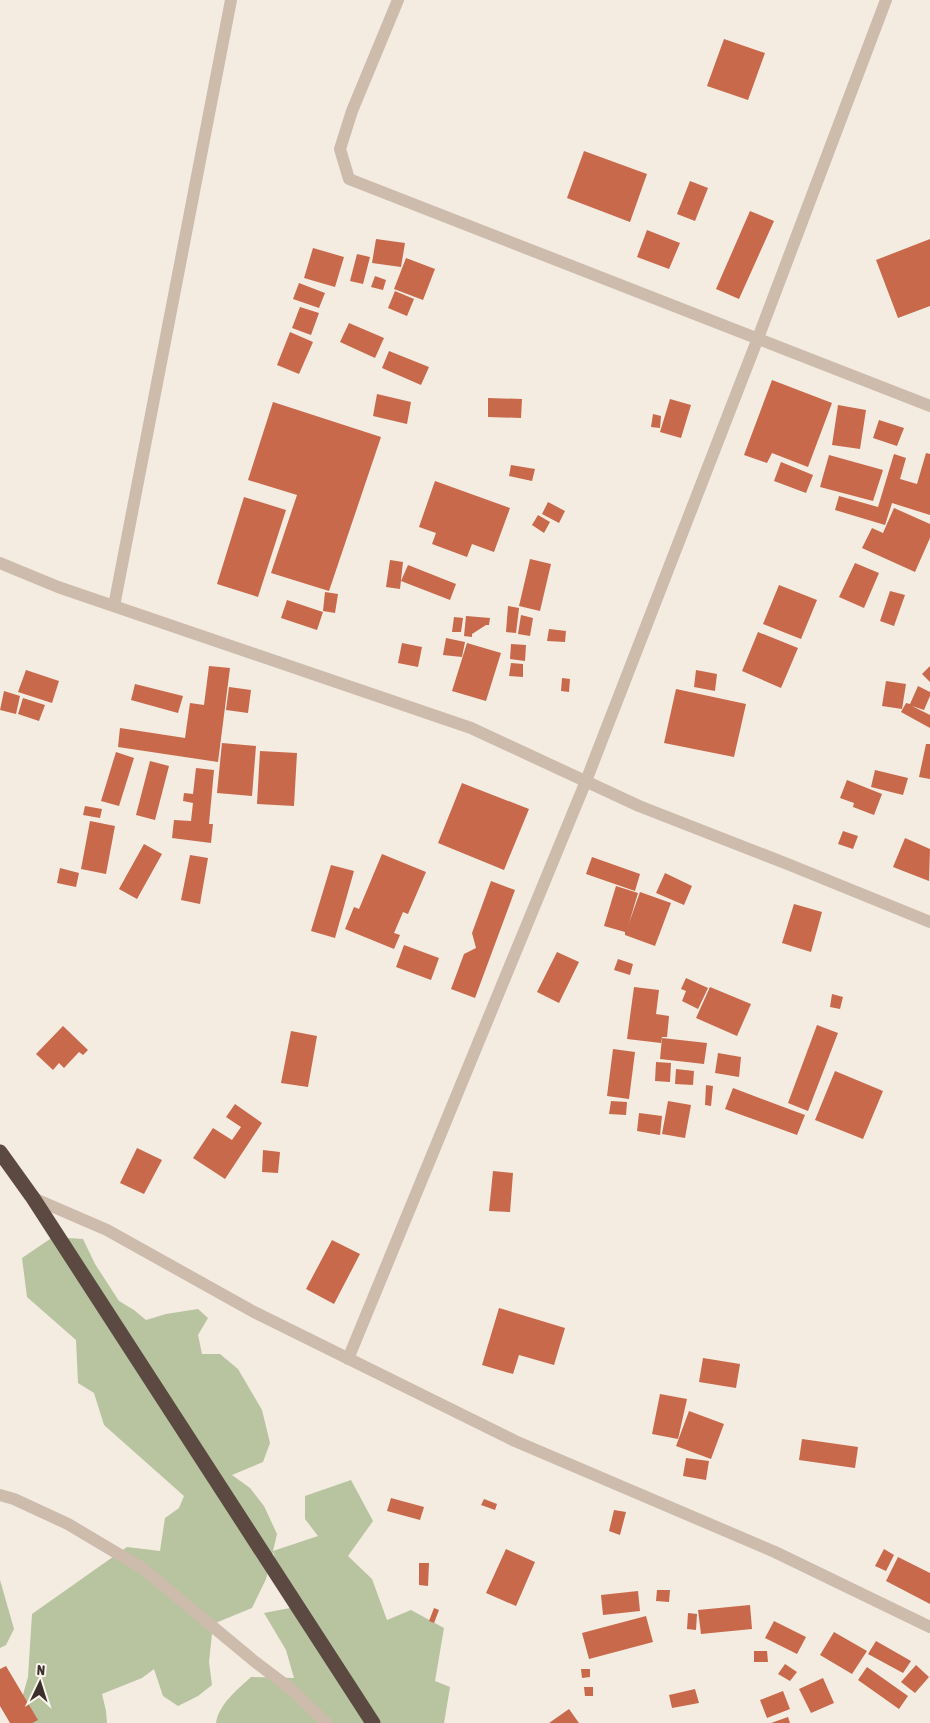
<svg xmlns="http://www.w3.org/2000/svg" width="930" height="1723" viewBox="0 0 930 1723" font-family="'Asap Condensed',sans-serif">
<rect width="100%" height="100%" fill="#f4ebe1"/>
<!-- green -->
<path fill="#b8c4a0" d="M53 1237 83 1239 95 1264 119 1301 134 1310 146 1320 166 1314 198 1309 208 1318 198 1335 202 1354H220L238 1369 262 1410 270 1443 263 1462 232 1475 250 1488 264 1506 277 1534 273 1551 318 1536 305 1519V1496L351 1480 373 1521 348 1556 372 1579 387 1620 411 1610 444 1628 435 1681 450 1687 444 1723H216C219 1704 237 1690 251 1677L294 1678 286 1650 264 1613 290 1608 273 1552 266 1579 252 1608 213 1624 209 1662 212 1685 198 1696 178 1706 163 1696 154 1669 142 1678 102 1694 106 1711 107 1723H15L28 1677 32 1614 127 1547 160 1551 165 1518 179 1508 184 1496 104 1425 94 1393 78 1383 76 1340 27 1297 22 1258Z
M0 1580 14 1629 6 1645 0 1648Z"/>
<!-- building -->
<path fill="#c8694b" d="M724 39 765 53 748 100 707 86Z
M584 151 647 174 630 222 567 198Z
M690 181 708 188 695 221 677 214Z
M750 211 774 221 739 299 716 289Z
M647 230 680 243 669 269 637 257Z
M376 239 405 243 401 267 372 263Z
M930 239V306L898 318 876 260Z
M313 248 344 257 335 287 304 278Z
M357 254 370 257 363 284 350 281Z
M406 258 435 269 423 300 394 289Z
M375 276 386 280 383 290 371 287Z
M299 283 325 293 319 308 293 299Z
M395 291 414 299 407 316 388 308Z
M300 307 319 313 311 335 292 328Z
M349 323 384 338 375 358 340 342Z
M290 332 313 342 299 374 277 365Z
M389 351 429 367 421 385 382 368Z
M772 380 832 403 808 467 772 453 767 463 744 455Z
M377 394 411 402 407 424 373 416Z
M488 398 522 399 521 418 488 417Z
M670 399 691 405 681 438 660 432Z
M273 402 381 437 329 591 271 573 297 495 248 480Z
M838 405 866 410 860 449 832 445Z
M653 414 661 416 660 428 651 427Z
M879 420 904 428 897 446 873 438Z
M926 453 930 454V515L892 503 885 525 835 510 839 496 878 507 894 454 906 458 900 479 917 484Z
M829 455 883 470 873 501 820 487Z
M781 462 813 475 806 493 774 481Z
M511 465 535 469 532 481 509 476Z
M435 481 510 508 494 552 472 544 467 557 432 544 436 533 419 527Z
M244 497 286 510 258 597 217 584Z
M548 502 565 511 559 523 542 514Z
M894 508 930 524V538L915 572 862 548 872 528 883 533Z
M538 515 550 522 544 533 532 525Z
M530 559 551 564 540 611 519 606Z
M390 560 403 562 400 589 386 587Z
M855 563 879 573 864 608 839 597Z
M408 565 456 584 450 600 401 581Z
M779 585 817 600 801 639 763 624Z
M890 591 905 595 894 626 880 621Z
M325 592 338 594 335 613 323 611Z
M287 600 323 612 317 630 281 618Z
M508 606 519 608 516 633 506 632Z
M521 615 533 618 530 636 518 634Z
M466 616 490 618 489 625H486L472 634V637L464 636Z
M454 617 463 618 461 632H452Z
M549 629 566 631 565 642 547 641Z
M758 632 798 648 781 688 742 671Z
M446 638 465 642 462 657 443 655Z
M402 643 422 647 418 667 398 663Z
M467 643 501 653 486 701 452 691Z
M511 644 526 645 525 661 510 659Z
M511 663 523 664V677L509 676Z
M209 666 230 668 218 762 118 747 120 728 185 738 190 703 204 705Z
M930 666V682L922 674Z
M26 670 59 681 52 703 18 692Z
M696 670 717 674 715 691 694 687Z
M562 678 570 679 569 692 561 691Z
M886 681 906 684 902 709 882 706Z
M135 684 183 696 178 713 131 700Z
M918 686 930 692V696L924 710 912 706 930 715V728L901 712 906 703 910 704Z
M229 687 251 690 248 713 226 710Z
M676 689 746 704 734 757 664 743Z
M4 691 20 696 16 714 0 710Z
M23 698 45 705 39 721 18 714Z
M222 743 256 746 252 796 217 793Z
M926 744H930V779L919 777Z
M260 751 297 753 294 806 257 804Z
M116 752 134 758 119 806 101 801Z
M150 761 169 766 155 820 136 815Z
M196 768 214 770 209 824H213L211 843 172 838 174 820 191 821 193 803 183 801 184 793 193 794Z
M875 770 908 778 903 795 871 787Z
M847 780 882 794 874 815 853 807 854 803 840 798Z
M462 783 529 809 504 870 438 843Z
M85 806 102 809 100 818 83 815Z
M90 821 115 826 106 874 81 869Z
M843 831 858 836 853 849 838 844Z
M905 838 930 849 929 881 893 867Z
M144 844 162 854 137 899 119 889Z
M382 854 426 872 408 914 403 912 394 933 400 935 394 949 345 929 354 907 359 909Z
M190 855 208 858 200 904 181 900Z
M592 857 640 874 635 891 586 874Z
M331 865 354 871 335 938 311 931Z
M60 868 79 873 76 887 57 883Z
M665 873 692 886 684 905 656 893Z
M491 881 515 890 475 998 451 989 464 954 476 948 472 933Z
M616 886 638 893 629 923 640 892 671 903 655 946 625 935V932L604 926Z
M794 904 822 912 811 952 782 943Z
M404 945 439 958 431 980 396 967Z
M557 952 579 962 559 1003 537 992Z
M618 959 633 964 630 975 614 970Z
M686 978 708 988 698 1009 682 1001 686 991 681 989Z
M634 987 659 990 656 1014 669 1016 667 1037H662L661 1043 627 1039Z
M710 987 751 1004 737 1036 696 1018Z
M832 994 843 997 840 1009 830 1007Z
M817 1025 838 1033 808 1111 788 1103Z
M63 1026 88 1050 83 1055 79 1052 64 1068 59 1063 53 1070 36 1054Z
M291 1031 317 1036 308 1087 281 1083Z
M662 1038 707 1043 704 1064 660 1059Z
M613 1049 635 1052 629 1099 607 1096Z
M718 1053 741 1057 739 1077 715 1073Z
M656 1062 671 1063 670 1082 655 1081Z
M676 1069 694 1071 693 1085 675 1084Z
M835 1071 883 1091 863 1139 815 1120Z
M706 1085 713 1086 711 1106 705 1105Z
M733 1088 805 1115 797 1135 725 1109Z
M611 1101 627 1102 626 1115 609 1114Z
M668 1101 691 1105 685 1138 662 1134Z
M235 1104 262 1123 225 1179 193 1158 213 1128 232 1140 241 1127 226 1117Z
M639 1113 662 1116 660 1135 637 1131Z
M137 1148 162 1160 144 1194 120 1183Z
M263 1150 280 1152 278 1173 262 1172Z
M493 1171 513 1173 510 1212 489 1211Z
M332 1240 360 1254 334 1304 306 1289Z
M499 1308 565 1328 554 1365 519 1355 513 1374 482 1365Z
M703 1358 740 1364 736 1388 699 1382Z
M660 1394 687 1399 678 1439 652 1434Z
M689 1411 724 1424 711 1459 676 1446Z
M802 1439 858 1447 855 1468 799 1460Z
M686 1458 709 1461 706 1480 683 1476Z
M391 1498 424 1507 420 1520 387 1511Z
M484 1499 497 1504 495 1510 481 1505Z
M614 1510 626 1512 620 1535 609 1531Z
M506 1549 535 1562 516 1606 486 1593Z
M884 1549 894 1555 886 1571 875 1566Z
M898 1557 930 1573V1604L886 1581Z
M419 1563H429L428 1586 419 1585Z
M657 1590H670L669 1602 656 1601Z
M638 1591 640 1611 603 1615 601 1595Z
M750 1605 752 1629 701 1634 698 1610Z
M434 1608 439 1610 434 1623 429 1621Z
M688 1613 697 1614 696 1630 687 1629Z
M646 1616 653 1642 589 1659 582 1633Z
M774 1621 806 1637 797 1654 765 1638Z
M834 1632 867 1651 852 1674 820 1655Z
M876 1641 911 1661 903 1673 868 1654Z
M754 1651H767L768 1662H754Z
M785 1664 797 1672 790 1681 778 1674Z
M916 1665 929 1677 915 1693 901 1682Z
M6 1666 38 1720 32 1723H10L0 1706V1669Z
M867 1667 908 1696 899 1709 858 1680Z
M581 1669H590V1677L582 1678Z
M823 1678 834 1703 811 1713 799 1689Z
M584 1687H593V1696H585Z
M695 1689 699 1703 672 1708 669 1695Z
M783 1691 790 1709 767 1718 760 1700Z
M569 1709 579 1723H549Z
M788 1717 790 1723H771Z"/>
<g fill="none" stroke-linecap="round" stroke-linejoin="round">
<!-- minor -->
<path stroke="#cdbbac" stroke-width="12" d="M398 0 352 111 340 149 349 179 930 406
M0 563 58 587 471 728 639 806 790 865 930 922
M114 606 231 0
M33 1198 107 1230 254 1312 515 1441 775 1552 930 1627
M348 1359 586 781 758 338 886 0
M0 1495 14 1499 68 1524 142 1568 254 1661 291 1689 326 1723"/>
<!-- highway -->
<path stroke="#5c4a42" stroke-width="15" d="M0 1152 33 1198 373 1723"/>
</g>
<!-- north arrow -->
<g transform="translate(40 1683) rotate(4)" stroke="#fbf5ee" stroke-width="4" paint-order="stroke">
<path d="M0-4L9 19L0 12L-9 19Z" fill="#3b302b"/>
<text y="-8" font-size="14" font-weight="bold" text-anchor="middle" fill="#3b302b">N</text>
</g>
</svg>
